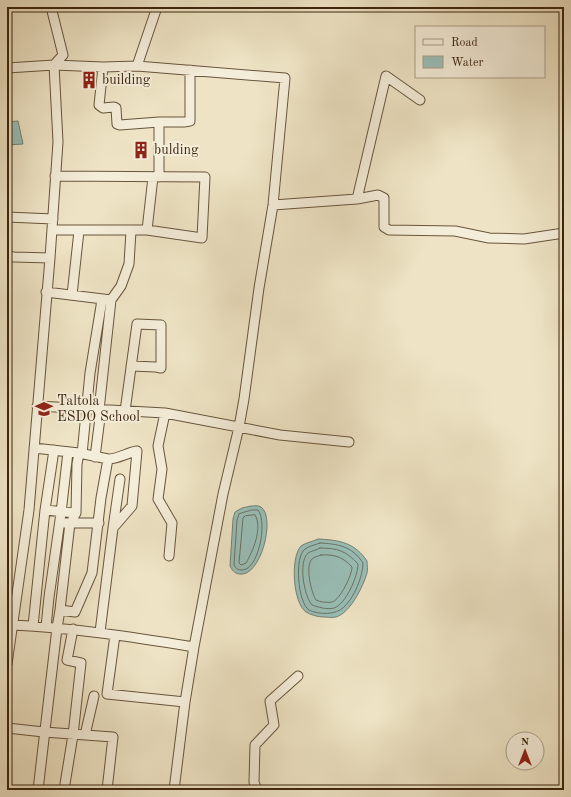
<svg xmlns="http://www.w3.org/2000/svg" width="571" height="797" viewBox="0 0 571 797" font-family="'Old Standard TT',serif">
<rect width="100%" height="100%" fill="#eee4c5"/>
<filter id="stains"><feTurbulence type="fractalNoise" baseFrequency=".005" numOctaves="4"/><feColorMatrix values="0 0 0 0 .2 0 0 0 0 .09 0 0 0 0 .02 0 0 0 .5 -.17"/></filter>
<radialGradient id="worn" r=".72"><stop offset=".6" stop-color="#630" stop-opacity="0"/><stop offset="1" stop-color="#630" stop-opacity=".3"/></radialGradient>
<!-- water -->
<path fill="#99beb7" stroke="#738174" d="M18 121 23 144 7 145V122Z
M251 506C254 506 258 505 261 507 276 517 261 578 239 574 234 573 232 570 230 566L233 519 235 512 242 508Z
M318 539C340 540 355 543 367 561 367 565 368 570 367 573 363 587 350 613 336 617 332 618 327 617 324 617 318 617 311 615 306 612 293 603 290 558 301 546 305 543 314 541 318 539Z"/>
<g fill="none" stroke-linecap="round" stroke-linejoin="round">
<!-- shore -->
<path stroke="#6a7263" stroke-width="1" d="M252 510H258C268 523 258 572 241 570 237 570 236 568 234 565L237 520 239 514Z
M255 515C263 528 253 551 246 563L241 565 239 563 243 518 245 516Z
M320 543C338 544 352 546 363 563 363 576 354 598 344 607 336 615 319 615 309 610 298 603 294 557 305 549 309 546 315 545 320 543Z
M320 548C338 548 346 551 358 564 358 576 346 604 334 608 327 610 318 607 312 605 304 596 298 562 308 553 311 551 317 550 320 548Z
M321 555C334 554 343 557 352 567 352 575 340 600 332 602 327 603 320 602 316 600 311 592 305 566 312 559 314 557 318 556 321 555Z"/>
<!-- minor casing -->
<g stroke="#68553c" stroke-width="11">
<path id="minor" d="M137 66 157 7
M103 67 99 105 103 108 114 107 116 108 117 124 120 125 159 122H184L190 121V70
M7 68 54 65 63 55 51 7
M55 176 205 177 202 238 147 230 153 177
M159 177V122
M357 199 386 76 420 100
M273 205 357 199 378 195 384 198V227L389 230 455 231 489 238 524 239 564 233
M7 217 53 219
M52 230H147
M7 256 14 257 50 258
M46 292 111 300 99 410
M72 295 79 231
M111 300 121 286 129 264 131 231
M37 406 165 413 280 435 349 442
M125 411 137 324 161 325V368L156 367 131 366
M165 413 158 446 162 469 158 499 172 523 169 556
M34 448 79 453 77 464 76 513 73 518
M82 454 90 373 102 300
M95 457 101 410
M45 510 54 450
M60 523H70L60 610 75 612 92 573 101 498 108 459 79 453
M70 523H99
M113 528 120 479
M13 625C74 628 133 637 194 647
M33 626 45 510 76 513
M46 627 49 597 61 513 68 452
M100 632 113 528 132 506 137 451C126 453 118 459 108 459
M115 635 107 694 185 702
M7 664 29 510 50 258 58 142 54 65 103 67 137 66 285 78 273 205 259 288 244 399 239 427 223 494 194 647 185 702 174 790
M7 728 44 732 113 737 107 790
M85 735 94 696
M38 790 57 628 60 610
M64 790 73 735 81 663 67 660 73 629
M257 790 254 782 255 745 274 725 270 701 298 676"/>
</g>
<!-- minor -->
<use href="#minor" stroke="#f4edd9" stroke-width="9"/>
</g>
<!-- icons -->
<defs>
<g id="building-bare" transform="scale(1.38)"><path d="M-4-6H4V6H1V3H-1V6H-4ZM-2.5-4.3h1.7v1.8h-1.7ZM.8-4.3h1.7v1.8H.8ZM-2.5-1h1.7V.8h-1.7ZM.8-1h1.7V.8H.8Z" fill="#8f2418" stroke="#f4edd9" stroke-width="2.5" paint-order="stroke"/></g>
<g id="school-bare" transform="scale(1.38)"><path d="M0-5L7-2L0 1L-7-2ZM-4 1L0 2.5L4 1V4Q0 6-4 4Z" fill="#8f2418" stroke="#f4edd9" stroke-width="2.5" paint-order="stroke"/></g>
</defs>
<g fill-rule="evenodd">
<use href="#building-bare" x="89" y="80"/>
<use href="#building-bare" x="141" y="150"/>
<use href="#school-bare" x="44" y="409"/>
</g>
<g text-anchor="middle" dominant-baseline="central" stroke-width="4" stroke-linejoin="round" paint-order="stroke">
<!-- poi labels -->
<g font-size="14" fill="#3b250f" stroke="#f4edd9" text-anchor="start">
<text x="102" y="80">building</text>
<text x="154" y="150">bulding</text>
<text x="57" y="401">Taltola<tspan x="57" dy="16">ESDO School</tspan></text>
</g>
</g>
<!-- margin -->
<rect width="571" height="797" fill="none" stroke="#eee4c5" stroke-width="24"/>
<rect x="8" y="8" width="555" height="781" fill="none" stroke="#3b250f" stroke-width="2"/>
<rect x="12" y="12" width="547" height="773" fill="none" stroke="#3b250f"/>
<!-- legend -->
<rect x="415" y="26" width="130" height="52" fill="#f4edd9" stroke="#aa9d88"/>
<rect x="423" y="39" width="20" height="6" fill="#f4edd9" stroke="#aa9d88"/>
<text x="451" y="46" font-size="12" fill="#3b250f">Road</text>
<rect x="423" y="56" width="20" height="12" fill="#99beb7" stroke="#aa9d88"/>
<text x="451" y="66" font-size="12" fill="#3b250f">Water</text>
<!-- north arrow -->
<g transform="translate(525 751)"><circle r="19" fill="#f4edd9" stroke="#aa9d88"/>
<path d="M0-3L7 15L0 10L-7 15Z" fill="#8f2418"/>
<text y="-6" font-size="11" font-weight="bold" text-anchor="middle" fill="#3b250f">N</text>
</g>
<rect width="100%" height="100%" filter="url(#stains)"/>
<rect width="100%" height="100%" fill="url(#worn)"/>
</svg>
